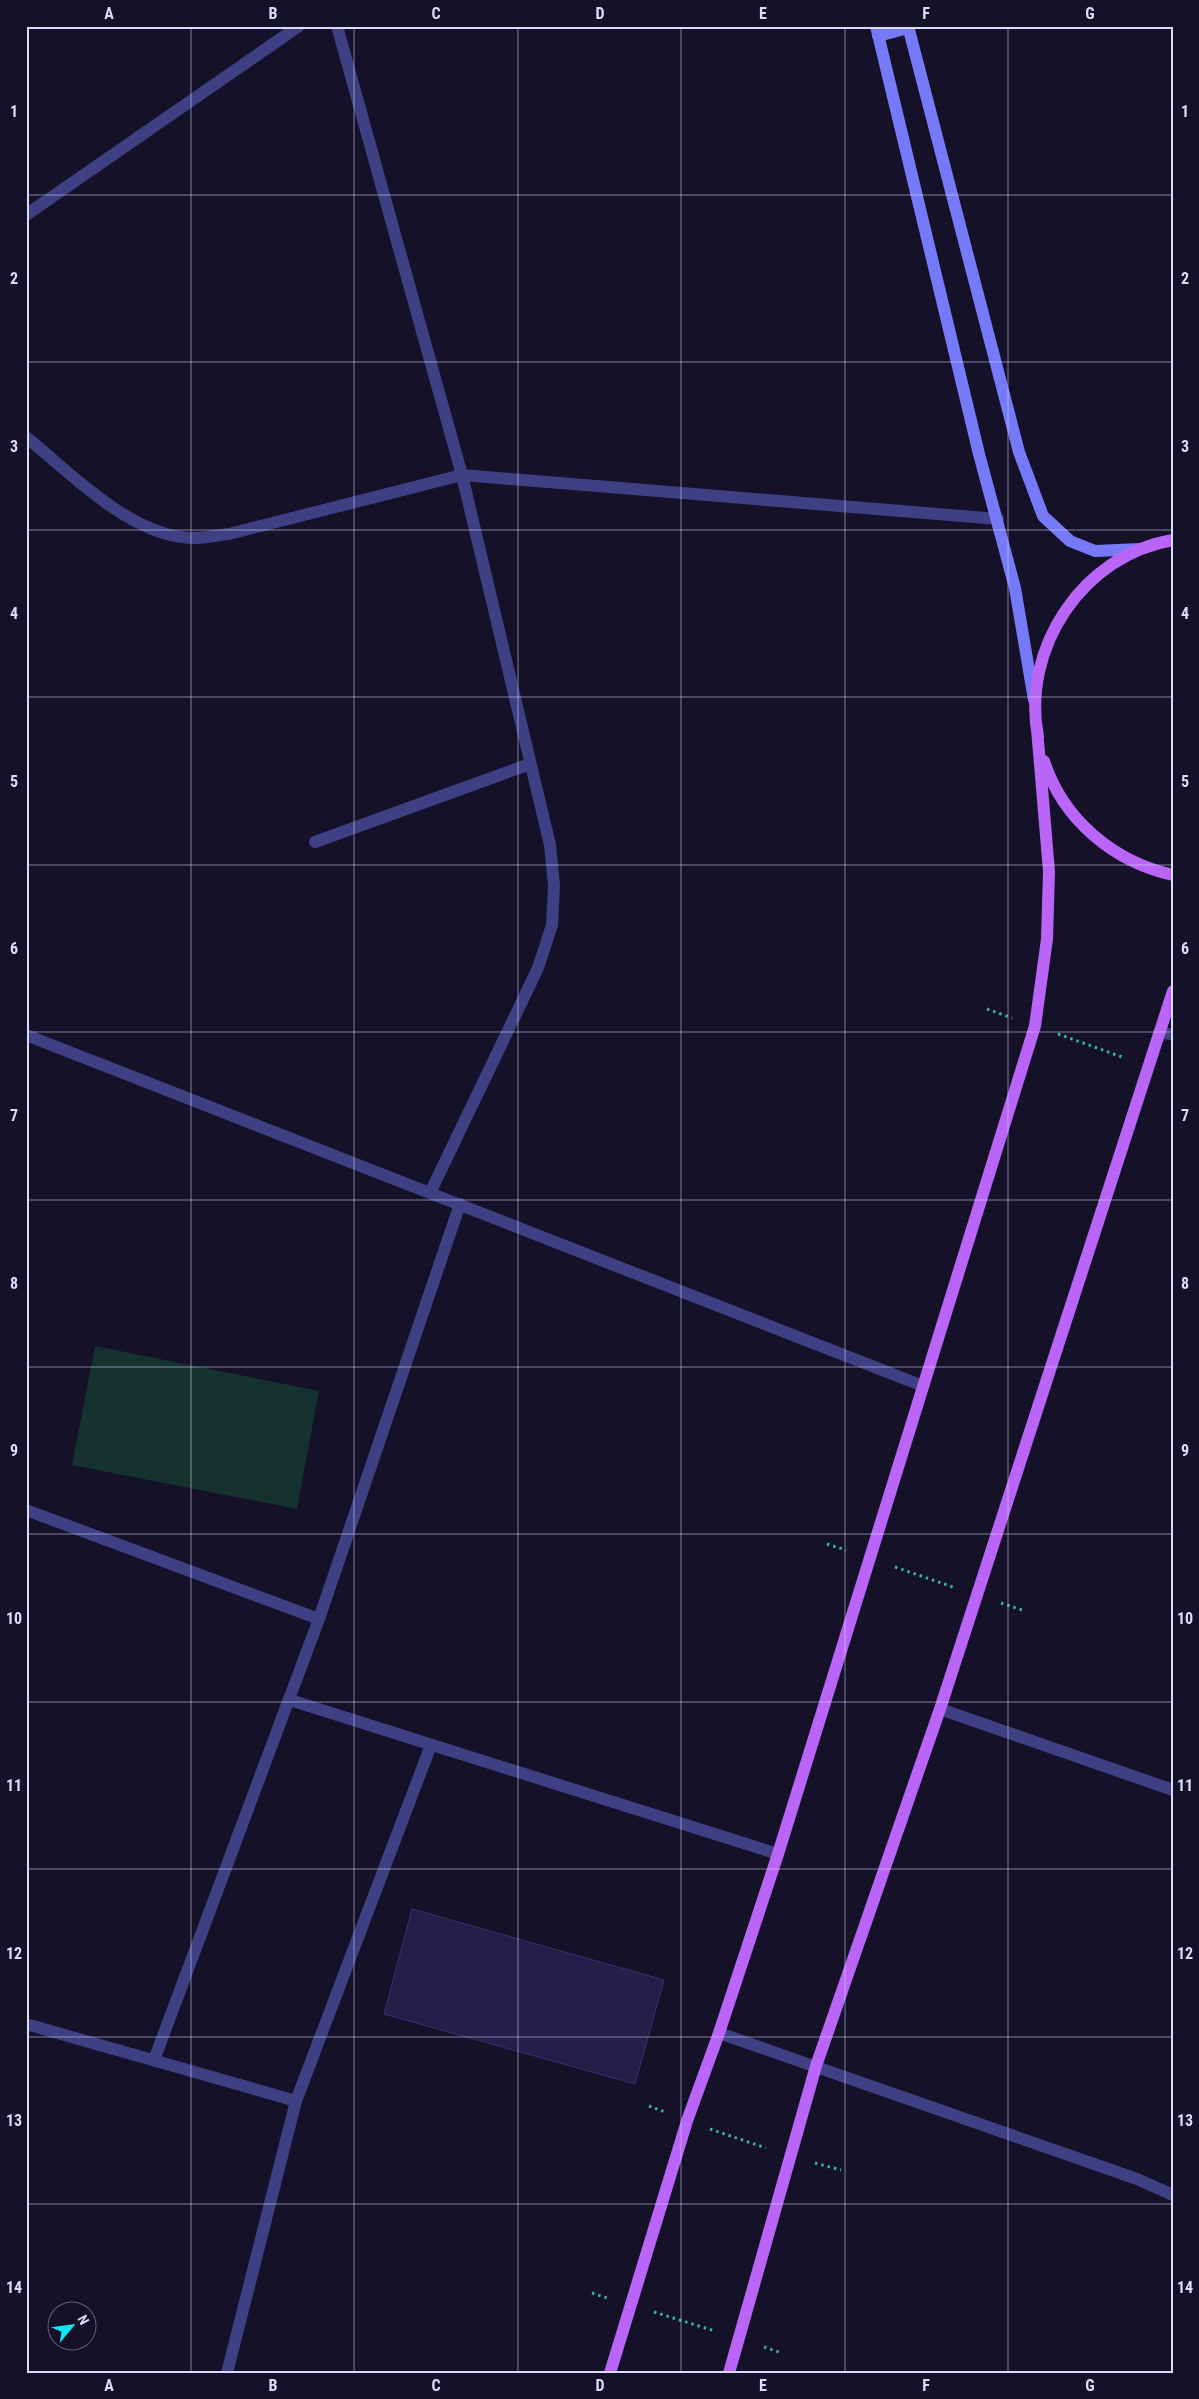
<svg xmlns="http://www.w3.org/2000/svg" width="1199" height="2399" viewBox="0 0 1199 2399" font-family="'Roboto Condensed',sans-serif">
<rect width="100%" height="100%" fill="#141128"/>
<!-- green -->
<path fill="#15322f" d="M95 1346 319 1391 297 1509 72 1465Z"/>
<!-- building -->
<path fill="#241e48" stroke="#3b3173" d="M412 1909 664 1980 635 2084 384 2014Z"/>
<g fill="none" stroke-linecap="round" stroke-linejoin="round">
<!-- path -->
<path stroke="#36b5a6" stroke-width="3" stroke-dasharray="2.5 4" stroke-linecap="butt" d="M987 1009 1012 1018
M1058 1034 1125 1058
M827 1544 846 1550
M895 1567 953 1587
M1001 1603 1022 1610
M649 2106 665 2112
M710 2129 766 2148
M815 2163 841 2170
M592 2293 607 2298
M654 2312 715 2331
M764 2347 782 2353"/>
<!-- street -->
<path stroke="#3f4084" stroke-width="12" d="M337 26 462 475 550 845 554 885 552 925 538 968 430 1193
M26 215 299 26
M26 437C72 474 132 538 194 538 206 538 218 535 229 534L462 475 998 519
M315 842 530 764
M1160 1032 1173 1035
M26 1035 923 1386
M26 1510 319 1619
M290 1700 778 1854
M940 1709 1173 1790
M26 2024 296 2101
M719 2033 1137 2179 1173 2195
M154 2060 319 1619 460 1204
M227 2373 296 2101 431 1745"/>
<!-- secondary -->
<path stroke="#767af8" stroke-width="12" d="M876 26 979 454 1015 588 1034 700
M908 26 1019 452 1043 516 1070 541 1095 551 1140 549
M878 36 908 28"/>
<!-- primary -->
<path stroke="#b966f8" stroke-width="12" d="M1038 737C1021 648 1083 555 1173 540
M1044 761C1063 820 1114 862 1173 875
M610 2373 687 2121 719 2033 778 1854 1035 1026 1047 939 1049 871 1037 729
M729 2373 816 2066 940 1709 1173 991"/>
</g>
<!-- grid -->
<path fill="none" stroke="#dcdafd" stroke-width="1" stroke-opacity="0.55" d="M191 26V2373M354 26V2373M518 26V2373M681 26V2373M845 26V2373M1008 26V2373M26 195H1173M26 362H1173M26 530H1173M26 697H1173M26 865H1173M26 1032H1173M26 1200H1173M26 1367H1173M26 1534H1173M26 1702H1173M26 1869H1173M26 2037H1173M26 2204H1173"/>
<!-- border -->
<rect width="1199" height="2399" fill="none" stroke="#141128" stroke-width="55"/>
<!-- north arrow -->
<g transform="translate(72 2326) rotate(61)"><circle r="24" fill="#141128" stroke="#64617d"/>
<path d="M0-4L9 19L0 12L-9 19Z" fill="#10e9f4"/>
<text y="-8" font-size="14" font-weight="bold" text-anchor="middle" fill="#dcdafd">N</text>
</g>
<rect x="28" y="28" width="1144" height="2344" fill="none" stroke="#dcdafd" stroke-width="2"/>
<g font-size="16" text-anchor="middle" font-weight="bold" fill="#dcdafd">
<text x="109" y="19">A</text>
<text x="273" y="19">B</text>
<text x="436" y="19">C</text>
<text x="600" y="19">D</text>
<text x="763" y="19">E</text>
<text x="926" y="19">F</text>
<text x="1090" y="19">G</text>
<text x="14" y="117">1</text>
<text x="1185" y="117">1</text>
<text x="14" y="284">2</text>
<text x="1185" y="284">2</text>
<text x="14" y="452">3</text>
<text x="1185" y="452">3</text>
<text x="14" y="619">4</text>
<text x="1185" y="619">4</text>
<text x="14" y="787">5</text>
<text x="1185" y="787">5</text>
<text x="14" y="954">6</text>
<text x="1185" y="954">6</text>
<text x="14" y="1121">7</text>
<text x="1185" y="1121">7</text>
<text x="14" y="1289">8</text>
<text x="1185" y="1289">8</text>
<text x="14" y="1456">9</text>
<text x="1185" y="1456">9</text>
<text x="14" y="1624">10</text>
<text x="1185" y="1624">10</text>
<text x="14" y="1791">11</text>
<text x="1185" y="1791">11</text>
<text x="14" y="1959">12</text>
<text x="1185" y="1959">12</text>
<text x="14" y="2126">13</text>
<text x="1185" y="2126">13</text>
<text x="14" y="2293">14</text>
<text x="1185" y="2293">14</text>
<text x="109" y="2391">A</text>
<text x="273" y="2391">B</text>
<text x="436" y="2391">C</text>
<text x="600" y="2391">D</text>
<text x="763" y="2391">E</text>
<text x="926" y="2391">F</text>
<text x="1090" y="2391">G</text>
</g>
</svg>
